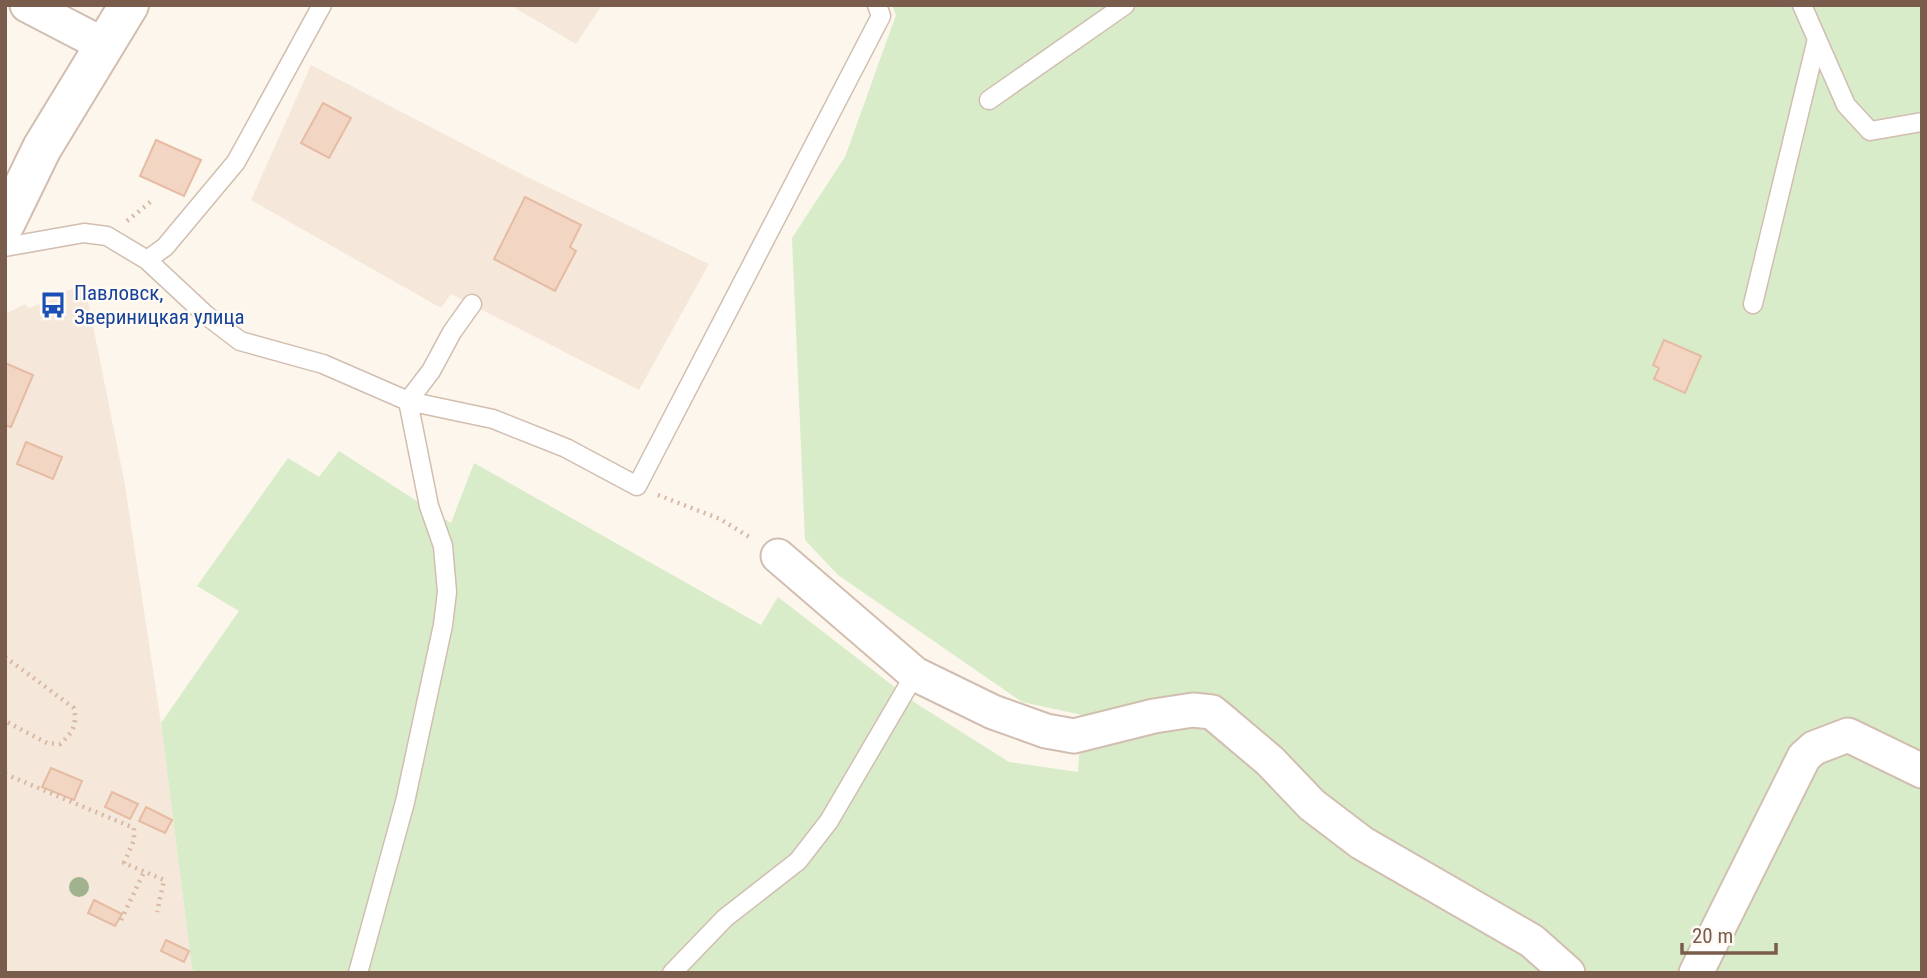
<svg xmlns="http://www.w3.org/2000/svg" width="1927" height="978" viewBox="0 0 1927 978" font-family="'Roboto Condensed',sans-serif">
<rect width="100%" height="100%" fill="#fdf6ec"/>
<!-- residential -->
<path fill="#f5e8da" d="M510 5H602L576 44Z
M311 65 523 175 709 264 639 390 451 294 441 308 251 200Z
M85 286 125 485 161 723 192 969 201 973H5V314L25 304 29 308 54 299 62 292Z"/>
<!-- green -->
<path fill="#d8ecc9" d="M892 5H1922V973H201L192 969 161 723 239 611 197 586 288 458 319 477 339 451 451 523 474 463 761 625 778 597 914 702 1009 762 1078 772 1082 715 1022 702 838 575 805 540 792 238 845 157 896 15Z"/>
<!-- building -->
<path fill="#f3d5c3" stroke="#e6bba3" stroke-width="2" d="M323 103 351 118 329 158 301 143Z
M156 140 201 160 184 196 140 176Z
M525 197 581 225 570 247 576 251 555 291 494 259Z
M1664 340 1701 356 1685 393 1654 379 1659 368 1653 365Z
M5 363 33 375 11 427 5 425Z
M26 442 62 457 53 479 17 464Z
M51 768 82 781 74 800 42 787Z
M112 792 138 804 130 819 105 807Z
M146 807 172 820 165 833 139 821Z
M94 900 122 914 115 926 88 913Z
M166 940 189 951 184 962 161 951Z"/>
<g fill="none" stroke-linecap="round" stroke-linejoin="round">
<!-- service casing -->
<g stroke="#d1beb0" stroke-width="21">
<path id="service" d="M1802 5 1846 105 1870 131 1922 122
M989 100 1125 5
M5 247 84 233 107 236 147 260 206 315 240 341 323 364 408 401 493 419 566 448 637 486 881 16 877 5
M147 260 165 247 236 162 322 5
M1753 304 1817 39
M358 973 405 802 443 625 447 592 443 546 429 506 408 401 431 371 452 332 472 304
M672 973 725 918 798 861 829 821 915 674"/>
</g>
<!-- minor casing -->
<g stroke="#d1beb0" stroke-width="37">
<path id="minor" d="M27 5 104 45
M778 556 915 674 993 712 1046 731 1074 736 1154 716 1193 710 1212 712 1270 761 1312 805 1362 843 1532 941 1568 973
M1696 973 1804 757 1814 748 1848 735 1922 771"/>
</g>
<!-- tertiary casing -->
<g stroke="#d1beb0" stroke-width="42">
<path id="tertiary" d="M5 224 42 148 129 5"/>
</g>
<!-- path -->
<path stroke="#d9b8a5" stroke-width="4.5" stroke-dasharray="2 5" stroke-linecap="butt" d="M127 221 154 199
M658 495 720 519 751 538
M5 657 74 708C77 726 73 732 60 744L47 743 5 721
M5 774 134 828V840L124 863 164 880 157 912
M121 920 144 872"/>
<!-- service -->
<use href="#service" stroke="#fff" stroke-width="18"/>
<!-- minor -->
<use href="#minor" stroke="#fff" stroke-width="33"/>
<!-- tertiary -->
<use href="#tertiary" stroke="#fff" stroke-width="38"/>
</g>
<!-- trees -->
<circle fill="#a0b28e" cx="79" cy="887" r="10"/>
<!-- icons -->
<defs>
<g id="bus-bare" transform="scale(2.1)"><path d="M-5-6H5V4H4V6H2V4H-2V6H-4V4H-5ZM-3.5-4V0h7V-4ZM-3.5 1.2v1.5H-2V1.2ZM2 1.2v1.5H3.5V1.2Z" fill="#1a4fb4" stroke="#fffaf3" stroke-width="2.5" paint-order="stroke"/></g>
</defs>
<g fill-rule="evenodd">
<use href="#bus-bare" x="53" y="305"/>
</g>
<g text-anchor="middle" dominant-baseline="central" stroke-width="5" stroke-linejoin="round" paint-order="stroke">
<!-- transit labels -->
<g font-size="21" fill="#164399" stroke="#fffaf3" text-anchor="start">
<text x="74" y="293">Павловск,<tspan x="74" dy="24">Звериницкая улица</tspan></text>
</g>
</g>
<!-- border -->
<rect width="1927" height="978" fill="none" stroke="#7a5c4d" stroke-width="14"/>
<!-- scale -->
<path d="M1682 943v10h94v-10" fill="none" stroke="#7a5c4d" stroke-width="3.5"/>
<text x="1692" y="943" font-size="21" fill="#7a5c4d" stroke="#fffaf3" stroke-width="5" paint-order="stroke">20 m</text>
</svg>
